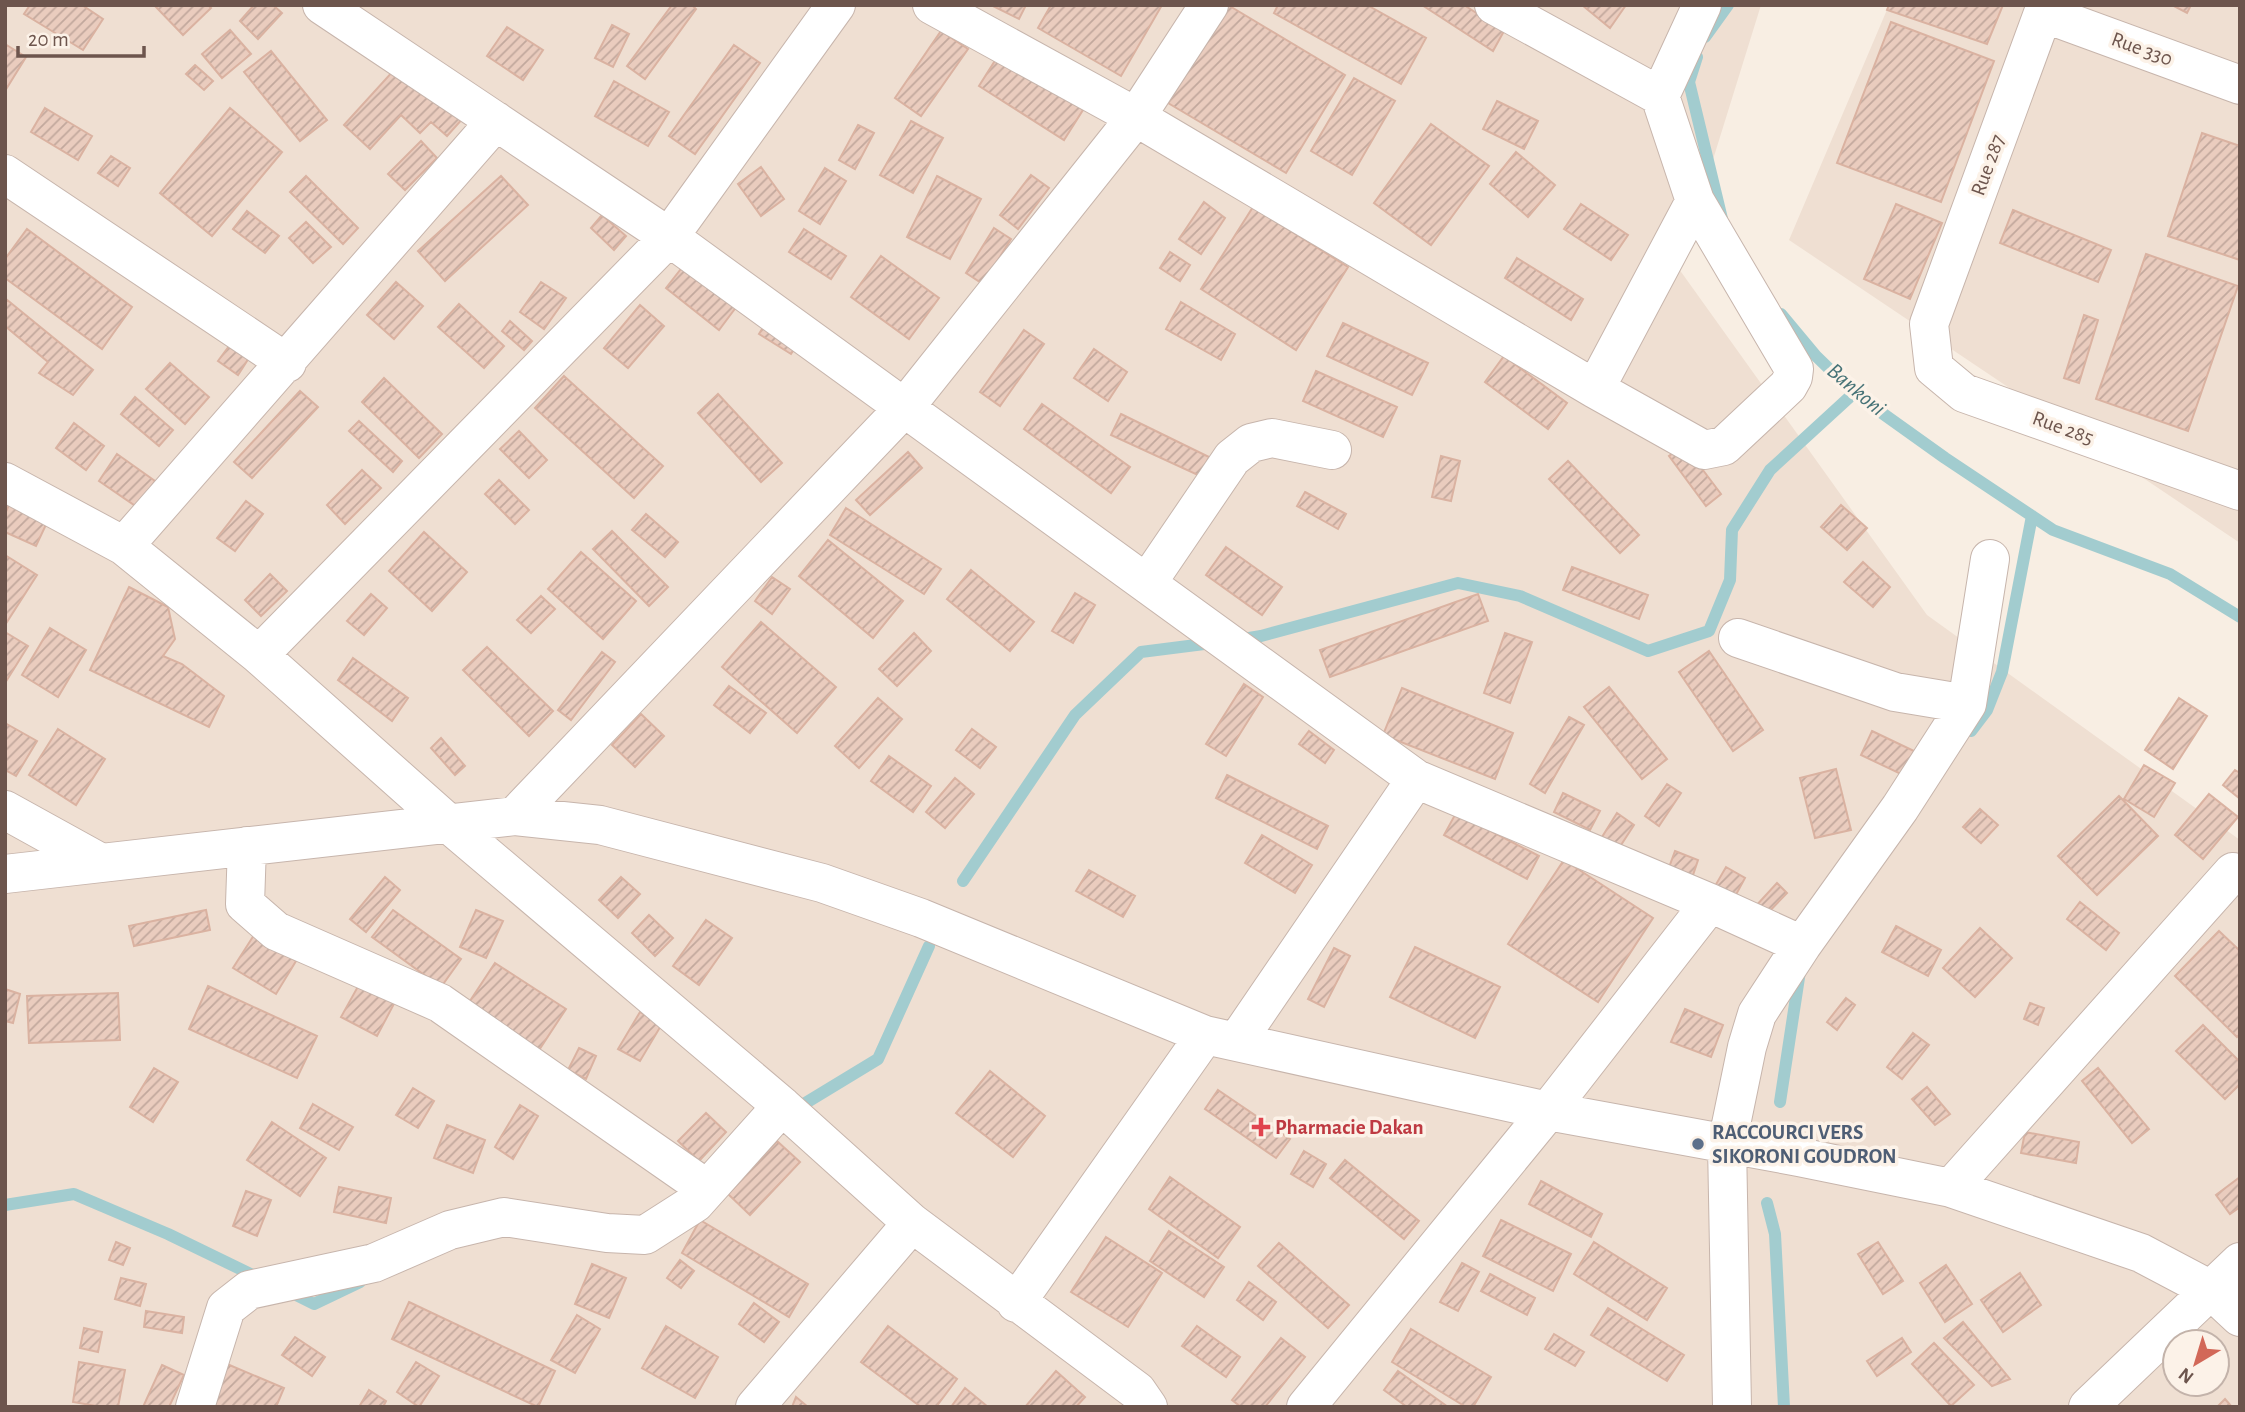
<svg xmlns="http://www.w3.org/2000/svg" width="2245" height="1412" viewBox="0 0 2245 1412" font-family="'Alegreya Sans',sans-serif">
<defs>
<pattern id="building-hatch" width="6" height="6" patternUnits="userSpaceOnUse" patternTransform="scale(1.75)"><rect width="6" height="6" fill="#eaccbe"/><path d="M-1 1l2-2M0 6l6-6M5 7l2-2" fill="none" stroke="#c2a89d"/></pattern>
</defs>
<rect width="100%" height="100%" fill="#f8eee3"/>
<!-- residential -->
<path fill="#efdfd2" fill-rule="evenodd" d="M5 5H1761L1679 269 1927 615 2240 840V1407H5ZM2175 1342H2217V1384H2175Z
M1889 5H2240V543L1789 240Z"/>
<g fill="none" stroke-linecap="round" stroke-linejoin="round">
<!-- stream -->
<path stroke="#a2cccf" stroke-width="12" d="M1705 37 1728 5
M1697 57 1689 82 1722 219
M1781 314 1816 356 1854 393 1945 458 2053 530 2170 574 2240 617
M1237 640 1261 636 1458 583 1520 596 1648 651 1709 631 1730 580 1732 530 1770 470 1854 393
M1971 731 1987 710 2002 672 2032 516
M963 881 1075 715 1141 652 1212 643
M1780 1102 1800 971
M794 1110 878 1059 929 946
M1767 1203 1775 1234 1784 1407
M5 1205 74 1194 168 1234 259 1278
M288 1291 314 1304 360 1282"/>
</g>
<!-- building -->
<path fill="url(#building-hatch)" stroke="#dab2a1" stroke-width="2" d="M30 5H82L103 19 83 50 24 14Z
M154 5H208L211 8 183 35Z
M254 5H273L282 13 258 39 240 21Z
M672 5H692L696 9 645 79 627 66Z
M991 5H1026L1019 19Z
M1051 5H1162L1121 76 1038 28Z
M1228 5 1345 75 1286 173 1168 103Z
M1278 5H1367L1426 38 1401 84 1274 13Z
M1422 5H1464L1504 31 1493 51Z
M1582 5H1626L1610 28Z
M1889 5H2003L1987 44 1887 10Z
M2172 5H2191L2187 13Z
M1891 22 1994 61 1941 202 1837 163Z
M612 25 629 34 613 67 595 58Z
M507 27 543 50 523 80 487 56Z
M230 30 251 54 222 78 202 54Z
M941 31 968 49 921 116 895 98Z
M5 44 26 57 5 91Z
M734 45 760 63 695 154 669 136Z
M1003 48 1088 102 1064 140 979 86Z
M271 51 327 120 300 141 244 72Z
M195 65 213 81 204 90 186 74Z
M394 70 465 116 447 136 431 122 420 133 401 115 370 149 344 125Z
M1354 78 1395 101 1352 175 1311 151Z
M614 81 669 112 648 146 595 116Z
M1497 101 1538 121 1524 149 1483 129Z
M45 108 92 136 78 160 31 132Z
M230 108 282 152 212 236 160 193Z
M911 121 943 138 913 193 880 175Z
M1431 124 1489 166 1431 245 1374 203Z
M858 125 874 133 855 169 839 160Z
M2202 133 2240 146V260L2168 236Z
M421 141 437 158 405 190 388 174Z
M1516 152 1555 185 1528 217 1490 184Z
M111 156 130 168 118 186 98 173Z
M761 167 784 199 761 216 738 184Z
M825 168 846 181 820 224 799 211Z
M1031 175 1049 188 1018 229 1000 215Z
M306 176 358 228 343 244 290 192Z
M501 176 528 205 445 281 418 251Z
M937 176 981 199 950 259 907 237Z
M1204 202 1225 218 1201 254 1179 239Z
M1581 204 1628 235 1611 260 1564 229Z
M1896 204 1942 223 1910 299 1864 279Z
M1253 207 1348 267 1296 350 1201 289Z
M2013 210 2111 250 2098 282 2000 243Z
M247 211 279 236 265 253 233 229Z
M602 215 626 236 614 250 591 228Z
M306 222 331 247 313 263 289 238Z
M994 228 1011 239 983 284 966 273Z
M27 229 132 307 102 349 5 278V259Z
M804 229 846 256 831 279 789 252Z
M1170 252 1190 265 1180 281 1160 268Z
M2146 254 2238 286 2188 431 2096 399Z
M881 256 939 298 909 339 851 297Z
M1517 258 1583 299 1571 320 1505 278Z
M688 260 740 302 719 330 666 288Z
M396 282 423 306 394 339 367 315Z
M541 282 566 298 544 329 520 312Z
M6 299 93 370 73 395 39 373 48 362 5 326Z
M1181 302 1235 334 1221 360 1166 329Z
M459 304 504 346 484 368 438 327Z
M640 305 664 326 628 368 604 348Z
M2084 315 2098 320 2079 383 2064 378Z
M510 321 532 341 524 350 502 331Z
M767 321 799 342 791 354 759 334Z
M1343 323 1428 363 1412 395 1327 356Z
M1024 330 1044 344 1000 406 980 392Z
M235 338 254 350 238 375 218 361Z
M1094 349 1127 372 1108 401 1074 378Z
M1504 356 1567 403 1548 429 1485 382Z
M170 363 209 397 185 424 146 389Z
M1316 371 1397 407 1383 437 1303 401Z
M564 376 663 466 634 498 535 408Z
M384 378 442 434 419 458 362 402Z
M300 391 318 407 252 478 234 462Z
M718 394 782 463 761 482 698 413Z
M135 397 173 430 159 446 121 414Z
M1042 404 1130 467 1111 493 1024 429Z
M1121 414 1209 457 1200 476 1111 435Z
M359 421 402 461 393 472 349 431Z
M74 423 104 446 86 470 56 448Z
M519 431 547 460 529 478 500 449Z
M1684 445 1721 494 1706 506 1669 456Z
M908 452 922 468 870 515 856 500Z
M117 454 155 481 137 507 99 481Z
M1441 456 1460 461 1451 501 1432 497Z
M1568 461 1639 535 1620 553 1549 479Z
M362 470 381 488 345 524 327 505Z
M499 480 529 510 515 524 485 494Z
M1305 492 1346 514 1338 529 1297 506Z
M12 498 51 514 36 546 5 532V514Z
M246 501 263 514 235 551 217 538Z
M1841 505 1867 528 1847 550 1821 527Z
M846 508 941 569 924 594 830 535Z
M646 514 678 542 665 557 632 530Z
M612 531 668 587 649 606 593 549Z
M424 532 467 572 432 611 389 571Z
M828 540 903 601 873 638 799 576Z
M1226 547 1282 587 1262 615 1206 575Z
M581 552 636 601 603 639 548 589Z
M5 555 37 575 5 625Z
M1863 562 1890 587 1873 607 1844 582Z
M1572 567 1648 595 1639 619 1563 590Z
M971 570 1034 622 1010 651 947 599Z
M270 574 287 591 261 616 245 600Z
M772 577 790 589 772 614 755 601Z
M129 587 168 607 175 639 163 656 182 664 224 696 209 727 90 670Z
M1075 593 1095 605 1073 643 1052 631Z
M371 594 387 608 364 635 347 621Z
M1478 594 1488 621 1330 677 1320 650Z
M541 596 555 609 531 633 517 620Z
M761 622 836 687 797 733 722 667Z
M50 628 86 650 58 697 22 675Z
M5 632 28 646 7 680 5 678Z
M914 633 931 651 897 686 879 669Z
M1505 633 1532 642 1510 703 1484 693Z
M487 647 553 711 529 736 463 670Z
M1709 651 1763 730 1733 751 1679 672Z
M602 652 615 662 571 720 558 710Z
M353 658 408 698 392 721 338 680Z
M1244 684 1263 697 1226 756 1206 744Z
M729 686 766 713 750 733 714 705Z
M1609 687 1667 759 1642 779 1584 707Z
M1402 688 1513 733 1495 779 1383 735Z
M878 698 902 719 859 768 835 746Z
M2179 698 2207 716 2173 769 2145 750Z
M641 714 664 736 635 767 612 745Z
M1569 717 1584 725 1545 793 1530 784Z
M5 723 37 741 16 776 5 770Z
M58 729 105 759 76 805 29 775Z
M972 729 996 747 980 768 956 750Z
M1309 731 1334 750 1325 763 1299 744Z
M1872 731 1914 751 1903 775 1861 755Z
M441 738 465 766 455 775 431 748Z
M889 756 931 786 913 812 871 781Z
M2144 765 2175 783 2154 817 2124 799Z
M1836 769 1851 830 1815 838 1800 778Z
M2235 770 2240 773V799L2223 785Z
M1227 775 1328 826 1317 849 1216 798Z
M955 778 974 794 945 828 926 812Z
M1667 784 1681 793 1659 826 1645 816Z
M1563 793 1600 811 1590 830 1554 812Z
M2209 794 2238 817 2203 859 2175 835Z
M2119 796 2158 836 2097 895 2058 856Z
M1980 809 1998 825 1981 843 1963 827Z
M1456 813 1539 856 1527 879 1444 835Z
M1617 813 1634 825 1619 848 1602 837Z
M1262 835 1312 865 1295 893 1245 863Z
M1675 851 1698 860 1691 881 1667 873Z
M1564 860 1653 918 1598 1002 1508 944Z
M1726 867 1745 878 1731 904 1711 893Z
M1089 870 1135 896 1123 917 1076 891Z
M385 877 400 890 366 932 350 919Z
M621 877 640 894 618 918 599 900Z
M1777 883 1787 893 1764 917 1754 908Z
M2080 902 2119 933 2106 950 2067 919Z
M206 910 210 930 134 946 129 926Z
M393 910 461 959 441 987 372 937Z
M476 910 503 921 486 958 460 947Z
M649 915 673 938 655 956 632 933Z
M706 920 732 938 699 985 673 966Z
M1896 926 1941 950 1928 976 1882 952Z
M1980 928 2012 958 1975 997 1943 968Z
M2219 931 2240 951V1034L2237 1037 2175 976Z
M254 935 296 961 276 994 233 968Z
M1415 947 1500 987 1475 1038 1390 997Z
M1334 948 1350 956 1324 1007 1308 999Z
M495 963 566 1009 539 1050 468 1004Z
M361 981 396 1000 377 1036 341 1017Z
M208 986 317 1036 297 1078 189 1029Z
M5 989 20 994 13 1023 5 1021Z
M118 993 120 1040 29 1043 27 996Z
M1846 998 1855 1005 1837 1030 1827 1022Z
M2030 1003 2044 1008 2038 1025 2024 1019Z
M1685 1009 1723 1025 1711 1057 1671 1042Z
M640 1012 662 1024 640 1061 618 1049Z
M2203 1025 2240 1062V1084L2225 1099 2176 1051Z
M1913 1033 1929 1045 1902 1079 1887 1067Z
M579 1048 596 1056 586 1079 568 1070Z
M154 1068 178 1082 153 1122 130 1107Z
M2098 1068 2149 1129 2132 1143 2082 1081Z
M990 1071 1045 1116 1013 1157 956 1113Z
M1927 1087 1950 1114 1935 1125 1912 1099Z
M413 1088 434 1101 418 1128 396 1115Z
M1218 1090 1290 1139 1276 1158 1205 1109Z
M313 1104 353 1127 339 1150 300 1128Z
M520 1105 538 1116 513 1159 495 1147Z
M706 1113 726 1132 699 1161 678 1141Z
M272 1122 326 1158 300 1196 247 1160Z
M447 1125 485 1140 473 1173 434 1158Z
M2025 1132 2079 1142 2076 1163 2021 1153Z
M777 1141 800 1162 750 1215 728 1194Z
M1304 1151 1326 1164 1313 1187 1291 1174Z
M1345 1160 1419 1221 1404 1239 1330 1178Z
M1170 1177 1240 1227 1218 1258 1149 1209Z
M2240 1177V1207L2230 1214 2216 1195Z
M1541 1181 1602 1214 1591 1237 1529 1204Z
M339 1187 391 1198 386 1223 334 1212Z
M246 1191 271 1200 257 1236 233 1226Z
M700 1220 808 1284 789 1317 682 1253Z
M1501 1220 1571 1254 1553 1291 1483 1256Z
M1169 1231 1224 1267 1204 1297 1150 1261Z
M1106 1237 1162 1273 1128 1327 1071 1292Z
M116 1242 130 1248 123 1265 109 1260Z
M1594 1242 1667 1288 1647 1320 1574 1274Z
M1878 1242 1903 1281 1883 1294 1858 1254Z
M1279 1243 1349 1305 1328 1328 1258 1266Z
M680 1260 694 1271 681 1288 667 1278Z
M1462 1263 1479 1272 1458 1311 1440 1302Z
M592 1264 626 1278 609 1318 575 1304Z
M1946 1265 1972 1304 1945 1322 1920 1283Z
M2020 1273 2041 1305 2003 1332 1981 1300Z
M1490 1274 1535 1298 1527 1315 1481 1291Z
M121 1278 146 1284 140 1306 115 1299Z
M1249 1282 1276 1302 1263 1320 1237 1300Z
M409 1302 555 1371 538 1407 392 1339Z
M754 1303 779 1322 764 1342 739 1324Z
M1608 1308 1684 1355 1667 1381 1591 1335Z
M146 1311 184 1317 182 1333 144 1327Z
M577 1315 600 1329 575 1373 551 1360Z
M1963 1322 2010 1379 1992 1386 1944 1338Z
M666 1326 718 1357 695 1398 642 1368Z
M888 1326 957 1379 936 1407H921L861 1362Z
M1197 1326 1240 1357 1226 1377 1182 1346Z
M84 1328 102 1332 98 1352 80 1348Z
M1411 1329 1491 1377 1473 1407H1466L1392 1362Z
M1554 1334 1584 1352 1575 1366 1545 1349Z
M295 1337 325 1357 312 1376 282 1355Z
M1281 1338 1305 1357 1265 1407H1241L1232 1400Z
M1902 1338 1911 1352 1877 1376 1867 1361Z
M1934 1343 1974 1385 1951 1406 1912 1364Z
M79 1362 125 1370 118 1407H102L73 1402Z
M416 1362 439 1376 419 1407 397 1392Z
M227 1364 284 1388 276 1407H216L211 1405Z
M162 1365 184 1375 169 1407H143Z
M1056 1371 1085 1397 1076 1407H1025Z
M1398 1371 1448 1407H1407L1384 1390Z
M965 1388 988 1407H951Z
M369 1390 386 1401 383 1407H359Z
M796 1397 808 1407H792Z
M2225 1399 2232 1407H2217Z"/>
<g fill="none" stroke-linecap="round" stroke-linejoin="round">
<!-- minor casing -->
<g stroke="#c7b5ac" stroke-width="40">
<path id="minor" d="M322 5 669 237 1416 779 1710 903 1802 945
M932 5 1136 117 1595 389 1704 450 1724 446 1788 386 1793 377 1794 369 1695 201 1660 96 1702 5
M1494 5 1660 96
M2046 5 1929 324 1934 368 1964 393 2240 491
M2043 13 2240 85
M5 174 287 363
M1595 389 1695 201
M5 482 124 546 259 655 449 824 782 1106 912 1223 1137 1391 1148 1407
M124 546 496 121
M1147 583 1232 458 1251 443 1272 438 1332 450
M1738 638 1895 692 1967 704
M259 655 669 237 836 5
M5 810 101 863
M515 816 905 407 1136 117 1209 5
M247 846 245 904 276 931 440 1003 707 1189
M5 874 515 816 600 825 822 883 921 918 1205 1035 1548 1111 1799 1157 1951 1188 2141 1253 2211 1290 2240 1317
M1237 1041 1416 779
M1951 1188 2233 872
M1016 1303 1205 1035
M195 1407 226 1308 249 1290 374 1263 450 1230 504 1217 607 1233 645 1235 695 1203 782 1106
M755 1407 912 1223
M1306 1407 1548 1111 1710 903
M1732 1407 1727 1144 1747 1047 1757 1014 1802 945 1900 808 1967 704 1990 559
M2088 1407 2240 1262"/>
</g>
<!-- minor -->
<use href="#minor" stroke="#fff" stroke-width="38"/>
</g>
<!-- markers -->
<path fill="#e0444e" stroke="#fcf2e8" stroke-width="2.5" d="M1257.5 1116.5h7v7h7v7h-7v7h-7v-7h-7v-7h7z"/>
<circle fill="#5c6f8a" stroke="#fcf2e8" stroke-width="2.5" cx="1698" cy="1144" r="7"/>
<g text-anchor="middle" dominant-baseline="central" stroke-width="7" stroke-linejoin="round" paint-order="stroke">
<!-- street labels -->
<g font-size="21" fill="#6d554d" stroke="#fcf2e8">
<text transform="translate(2142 49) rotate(20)">Rue 330</text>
<text transform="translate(1988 165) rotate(-70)">Rue 287</text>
<text transform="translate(2063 428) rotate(20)">Rue 285</text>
</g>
<!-- health labels -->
<g font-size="21" font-weight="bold" fill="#be3a42" stroke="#fcf2e8" text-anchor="start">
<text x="1275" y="1127">Pharmacie Dakan</text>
</g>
<!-- service labels -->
<g font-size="21" font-weight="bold" fill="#4e5e75" stroke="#fcf2e8" text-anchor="start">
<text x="1712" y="1132">RACCOURCI VERS<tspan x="1712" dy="24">SIKORONI GOUDRON</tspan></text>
</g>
<!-- water labels -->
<g font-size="23" font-style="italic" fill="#477377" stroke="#fcf2e8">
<text transform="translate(1856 390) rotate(40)">Bankoni</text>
</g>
</g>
<!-- border -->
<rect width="2245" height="1412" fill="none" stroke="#6d554d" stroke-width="14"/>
<!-- north arrow -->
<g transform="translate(2196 1363) rotate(218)"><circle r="33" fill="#fcf2e8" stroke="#c3b3aa" stroke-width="2"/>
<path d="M0-5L12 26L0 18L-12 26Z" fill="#d26858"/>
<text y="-10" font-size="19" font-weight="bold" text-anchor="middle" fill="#6d554d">N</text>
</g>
<!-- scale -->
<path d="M18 46v10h126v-10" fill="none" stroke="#6d554d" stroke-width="3.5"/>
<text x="28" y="46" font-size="21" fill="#6d554d" stroke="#fcf2e8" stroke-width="5" paint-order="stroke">20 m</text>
</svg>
